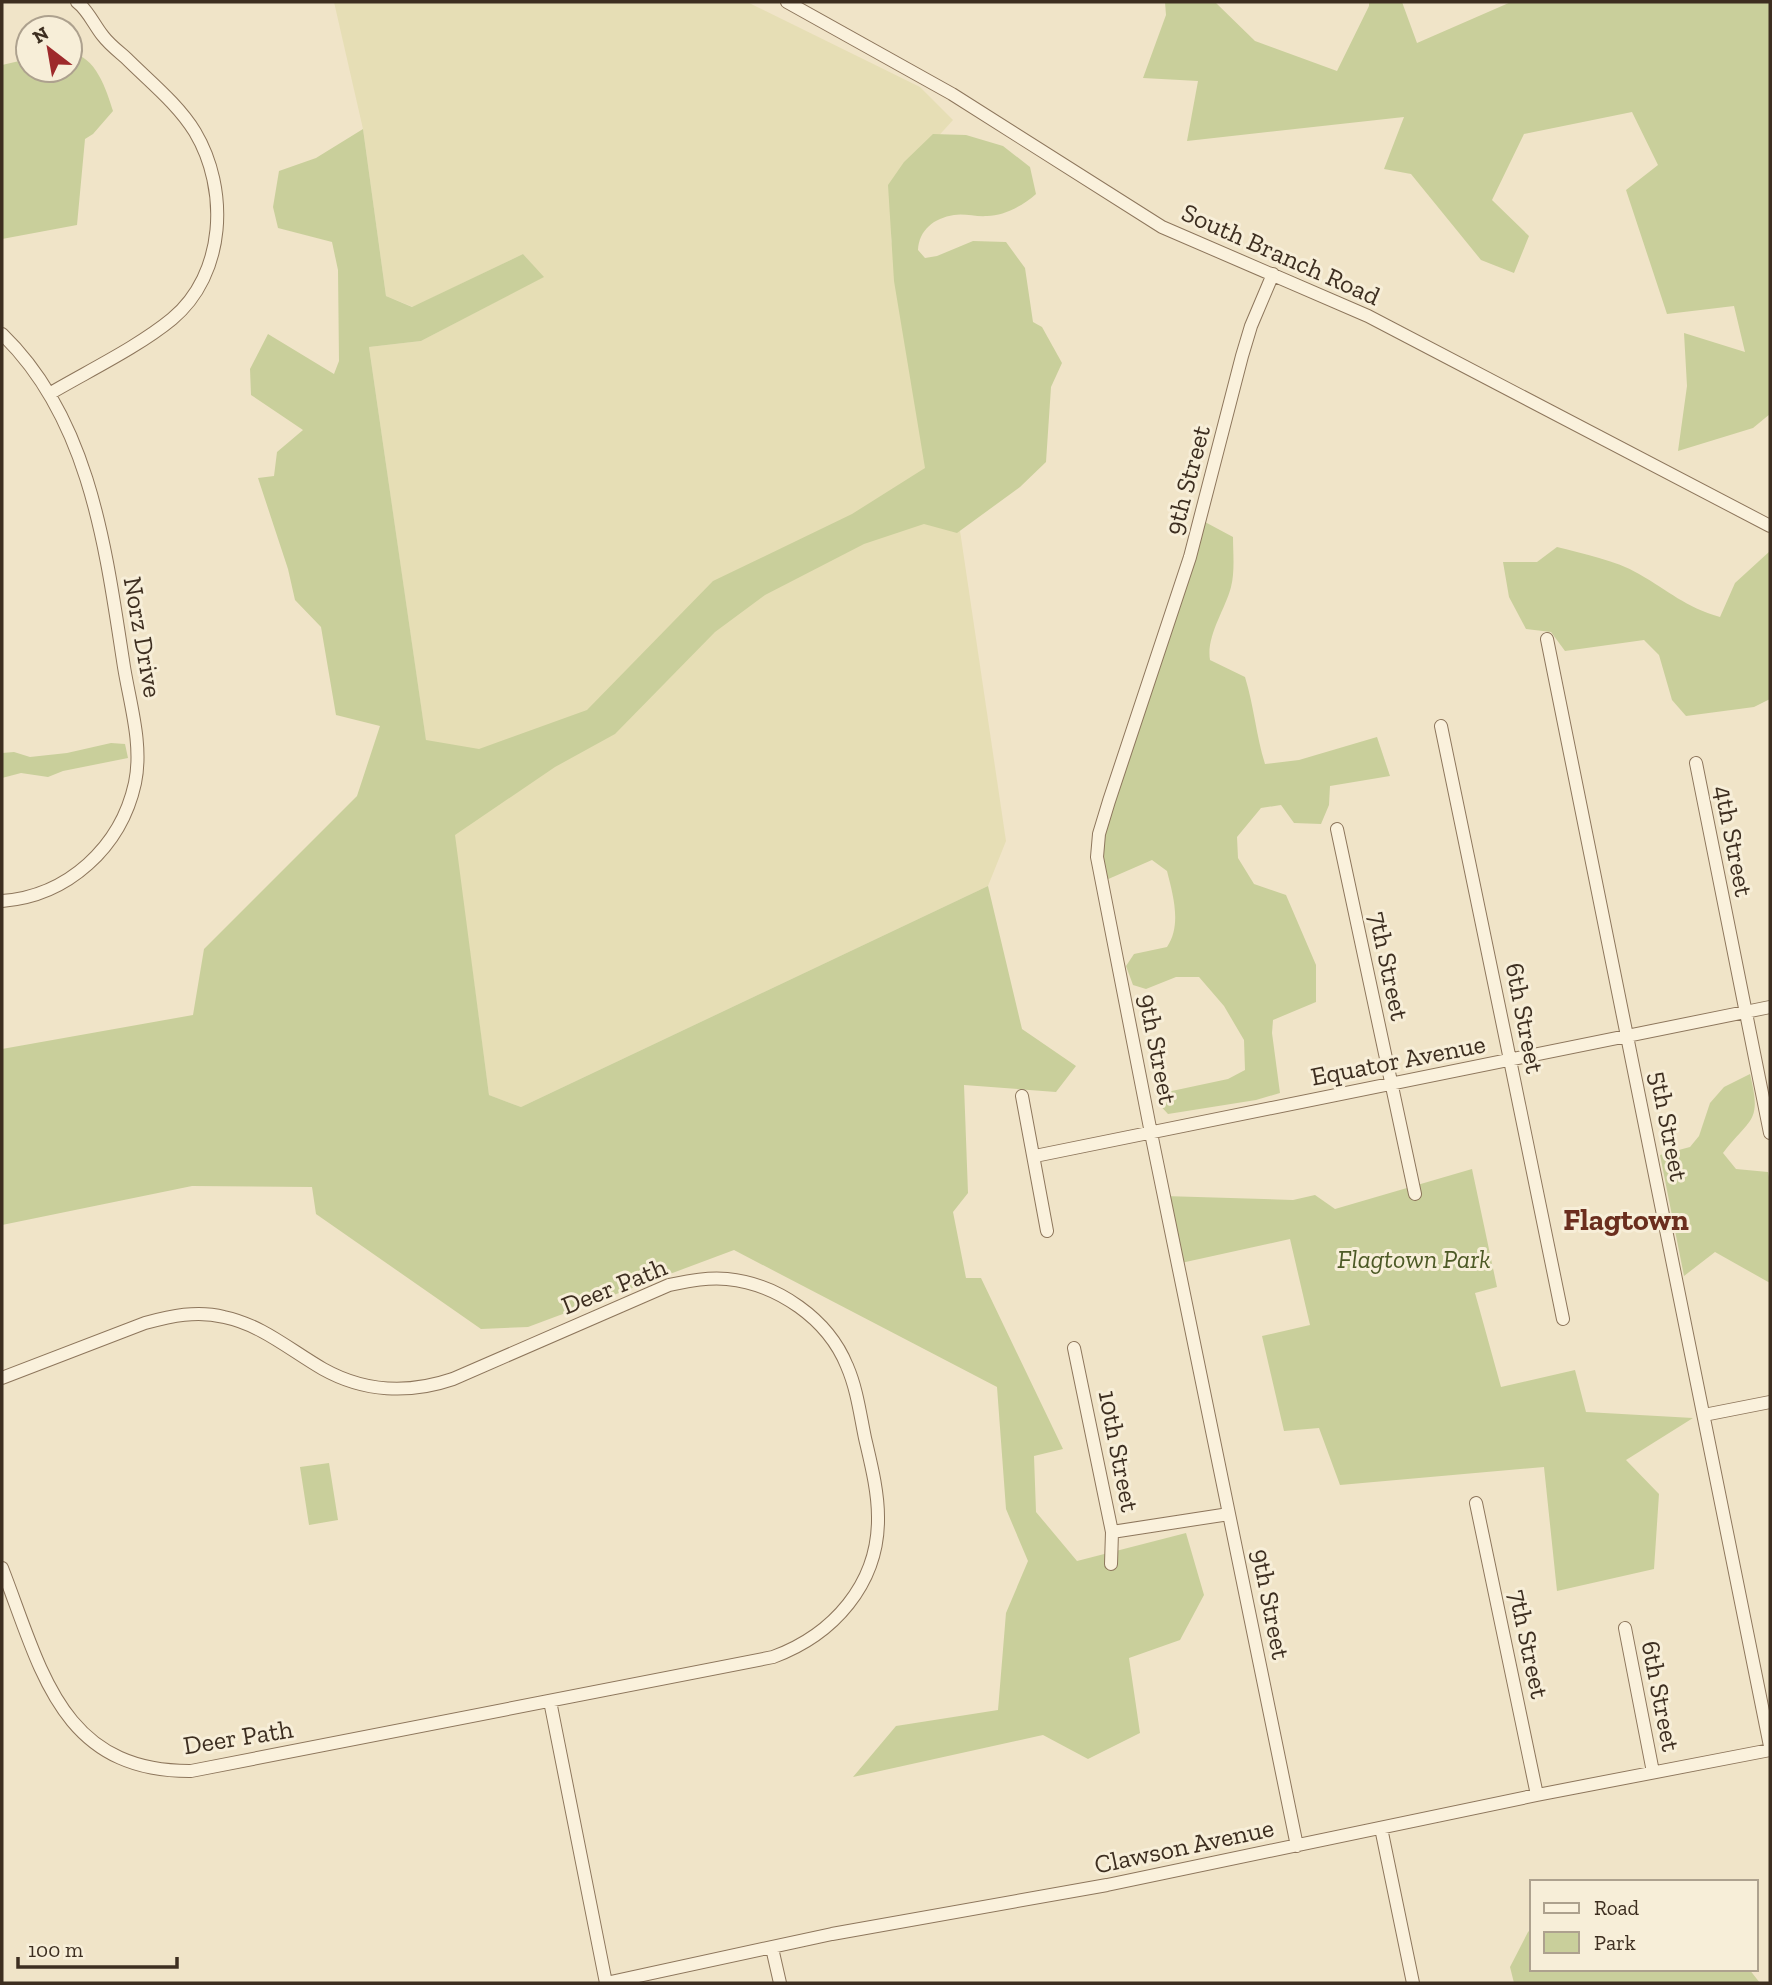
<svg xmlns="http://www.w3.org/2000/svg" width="1772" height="1985" viewBox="0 0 1772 1985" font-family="'Zilla Slab',serif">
<rect width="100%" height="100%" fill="#f0e4c8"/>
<!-- farmland -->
<path fill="#e6deb5" d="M334 2H747L920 87 953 120 895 184 891 240 945 475 959 524 1006 841 988 886 521 1107 489 1095 454 834 426 741 369 347 421 341 543 277 523 254 413 307 386 296 363 129Z"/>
<!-- green -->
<path fill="#c9cf9b" d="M1165 2H1215L1255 41 1337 71 1369 6V2H1402L1417 43 1511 2H1770V414L1753 428 1678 451 1687 386 1684 333 1745 352 1734 306 1667 314 1626 190 1658 165 1632 112 1524 134 1492 200 1529 236 1514 273 1481 260 1411 174 1384 169 1404 117 1187 141 1198 81 1143 78 1166 15Z
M70 53C96 56 106 89 113 111L93 134 85 139 77 225 2 239V65L28 59V70H70Z
M363 129 386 296 412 307 523 254 544 277 421 341 369 347 426 740 479 749 587 710 713 581 852 514 925 468 894 281 888 185 904 162 933 134 966 135 1003 146 1030 167 1036 194C1024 205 1004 216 987 216 976 217 964 213 954 215 934 218 919 230 918 250L925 258 937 256 973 241 1006 242 1025 268 1033 322 1042 327 1062 363 1051 387 1046 462 1020 487 957 533 924 524 864 544 765 595 715 632 615 734 555 767 455 835 489 1095 521 1107 988 886 1022 1029 1076 1066 1056 1092 964 1085 968 1193 953 1212 966 1278H981L1063 1449 1034 1456 1036 1512 1077 1561 1186 1533 1204 1595 1180 1640 1129 1658 1140 1733 1088 1759 1043 1735 853 1777 896 1726 998 1710 1006 1613 1028 1561 1006 1509 997 1387 734 1250 528 1327 481 1329 316 1214 312 1187 192 1186 2 1225V1049L193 1015 204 949 357 796 380 726 336 715 321 627 295 600 288 569 258 478 274 476 277 452 303 430 251 395 250 369 268 334 334 374 339 361 338 270 332 242 278 228 273 207 279 171 316 158Z
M1205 522 1233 537C1233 553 1235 571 1231 587 1225 610 1206 636 1210 660L1245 677C1254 706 1256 735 1265 764L1299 760 1377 737 1390 776 1330 786 1329 805 1321 824 1294 823 1281 805 1261 808 1237 837 1238 858 1254 884 1286 895 1316 965V1002L1273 1020 1272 1033 1280 1093 1256 1100 1168 1114 1156 1101 1167 1092 1228 1079 1245 1070 1244 1040 1224 1006 1199 977H1176L1146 989 1133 985 1126 966 1134 954 1167 947C1182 925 1173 895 1167 871L1152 860 1106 880 1101 856 1103 831Z
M1557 547C1584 554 1615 560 1639 574 1669 591 1685 607 1720 617L1735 583 1770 551V699L1754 707 1686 716 1672 700 1659 655 1644 640 1565 651 1551 632 1526 629 1509 597 1503 562H1537Z
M111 743 125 744 128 758 63 771 48 777 21 773 2 778V753L14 752 30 757 67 753Z
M1750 1074C1762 1123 1751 1117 1723 1153L1736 1169 1768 1172 1770 1182V1283L1715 1252 1684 1276 1660 1155 1690 1147 1699 1136 1710 1103 1724 1087Z
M1472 1169 1497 1287 1475 1293 1501 1387 1575 1370 1586 1412 1693 1418 1626 1460 1659 1494 1654 1569 1557 1591 1544 1467 1340 1485 1319 1428 1284 1431 1262 1336 1310 1325 1290 1239 1181 1263 1164 1196 1293 1200 1315 1195 1335 1209Z
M329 1463 338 1520 309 1525 300 1467Z
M1532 1928V1969H1749L1760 1983H1514L1510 1967 1528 1932Z"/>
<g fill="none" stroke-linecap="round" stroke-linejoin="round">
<!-- minor casing -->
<g stroke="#8d765c" stroke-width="14">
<path id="minor" d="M787 2 952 94 1162 227 1368 316 1770 526
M1273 274 1251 326 1242 356 1190 557 1109 801 1099 834 1097 857 1151 1133 1297 1846
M2 334C91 420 106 551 124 667 130 704 143 745 135 783 121 847 68 896 2 901
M49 394C88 371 138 347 172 319 226 274 229 189 195 132 178 104 149 81 126 58 118 51 109 44 103 36 94 25 88 10 77 2
M1547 639 1770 1746
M1441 726C1483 924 1522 1121 1563 1319
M1696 763 1770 1133
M1337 829 1415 1194
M1022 1096 1047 1231
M1035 1156 1770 1007
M1074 1348 1112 1532 1111 1564
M2 1378 145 1323C171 1316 197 1310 224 1317 262 1325 290 1350 323 1369 364 1392 409 1394 453 1379L669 1285C689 1281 708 1277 727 1279 778 1284 828 1319 847 1366 857 1389 860 1414 865 1438 871 1464 878 1491 878 1517 879 1584 833 1635 773 1657L191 1771C60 1772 41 1668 2 1568
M1704 1415 1770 1402
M1476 1503 1537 1795
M1112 1532 1229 1514
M1625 1628 1653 1772
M550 1701 606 1983
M1381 1828 1413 1983
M772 1948 780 1983
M606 1983 832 1934 1107 1885 1537 1795 1770 1750"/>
</g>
<!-- minor -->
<use href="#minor" stroke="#faf1dc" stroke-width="12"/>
</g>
<g text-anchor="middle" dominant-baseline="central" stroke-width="6" stroke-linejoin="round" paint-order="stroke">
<!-- street labels -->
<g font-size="26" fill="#3d2e20" stroke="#f7eed8">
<text transform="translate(1281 254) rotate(24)">South Branch Road</text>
<text transform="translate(1187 480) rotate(-75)">9th Street</text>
<text transform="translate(143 637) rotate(80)">Norz Drive</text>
<text transform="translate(1734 841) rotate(79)">4th Street</text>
<text transform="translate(1389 966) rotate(78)">7th Street</text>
<text transform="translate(1525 1018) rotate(79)">6th Street</text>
<text transform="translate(1158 1049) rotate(79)">9th Street</text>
<text transform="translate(1398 1060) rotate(-11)">Equator Avenue</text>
<text transform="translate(1669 1126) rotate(79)">5th Street</text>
<text transform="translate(614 1286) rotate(-22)">Deer Path</text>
<text transform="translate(1119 1451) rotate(79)">10th Street</text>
<text transform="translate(1271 1604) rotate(79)">9th Street</text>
<text transform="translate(1529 1644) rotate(78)">7th Street</text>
<text transform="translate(1661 1696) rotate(79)">6th Street</text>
<text transform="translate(238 1737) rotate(-9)">Deer Path</text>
<text transform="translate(1184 1846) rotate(-12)">Clawson Avenue</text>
</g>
<!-- park labels -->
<g font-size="26" font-style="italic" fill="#4d5a26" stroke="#f7eed8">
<text x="1414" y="1259">Flagtown Park</text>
</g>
<!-- quarter labels -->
<g font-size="30" font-weight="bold" fill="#6b2e1e" stroke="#f7eed8">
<text x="1626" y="1220">Flagtown</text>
</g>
</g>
<!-- border -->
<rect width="1772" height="1985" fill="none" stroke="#3d2e20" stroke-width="7"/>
<!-- legend -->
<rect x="1530" y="1880" width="228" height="91" fill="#f7eed8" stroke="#ada18e" stroke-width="2"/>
<rect x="1544" y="1903" width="35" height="10" fill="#faf1dc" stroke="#ada18e" stroke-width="2"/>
<text x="1594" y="1915" font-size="21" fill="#3d2e20">Road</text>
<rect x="1544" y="1932" width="35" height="21" fill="#c9cf9b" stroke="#ada18e" stroke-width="2"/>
<text x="1594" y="1950" font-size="21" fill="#3d2e20">Park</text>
<!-- north arrow -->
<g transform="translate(49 49) rotate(329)"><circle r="33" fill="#f7eed8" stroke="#ada18e" stroke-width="2"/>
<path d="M0-5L12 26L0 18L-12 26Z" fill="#9e2a2b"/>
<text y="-10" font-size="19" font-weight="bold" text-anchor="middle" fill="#3d2e20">N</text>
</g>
<!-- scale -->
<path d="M18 1957v10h159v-10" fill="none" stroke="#3d2e20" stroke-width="3.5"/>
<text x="28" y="1957" font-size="21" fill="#3d2e20" stroke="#f7eed8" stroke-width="5" paint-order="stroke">100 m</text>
</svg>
